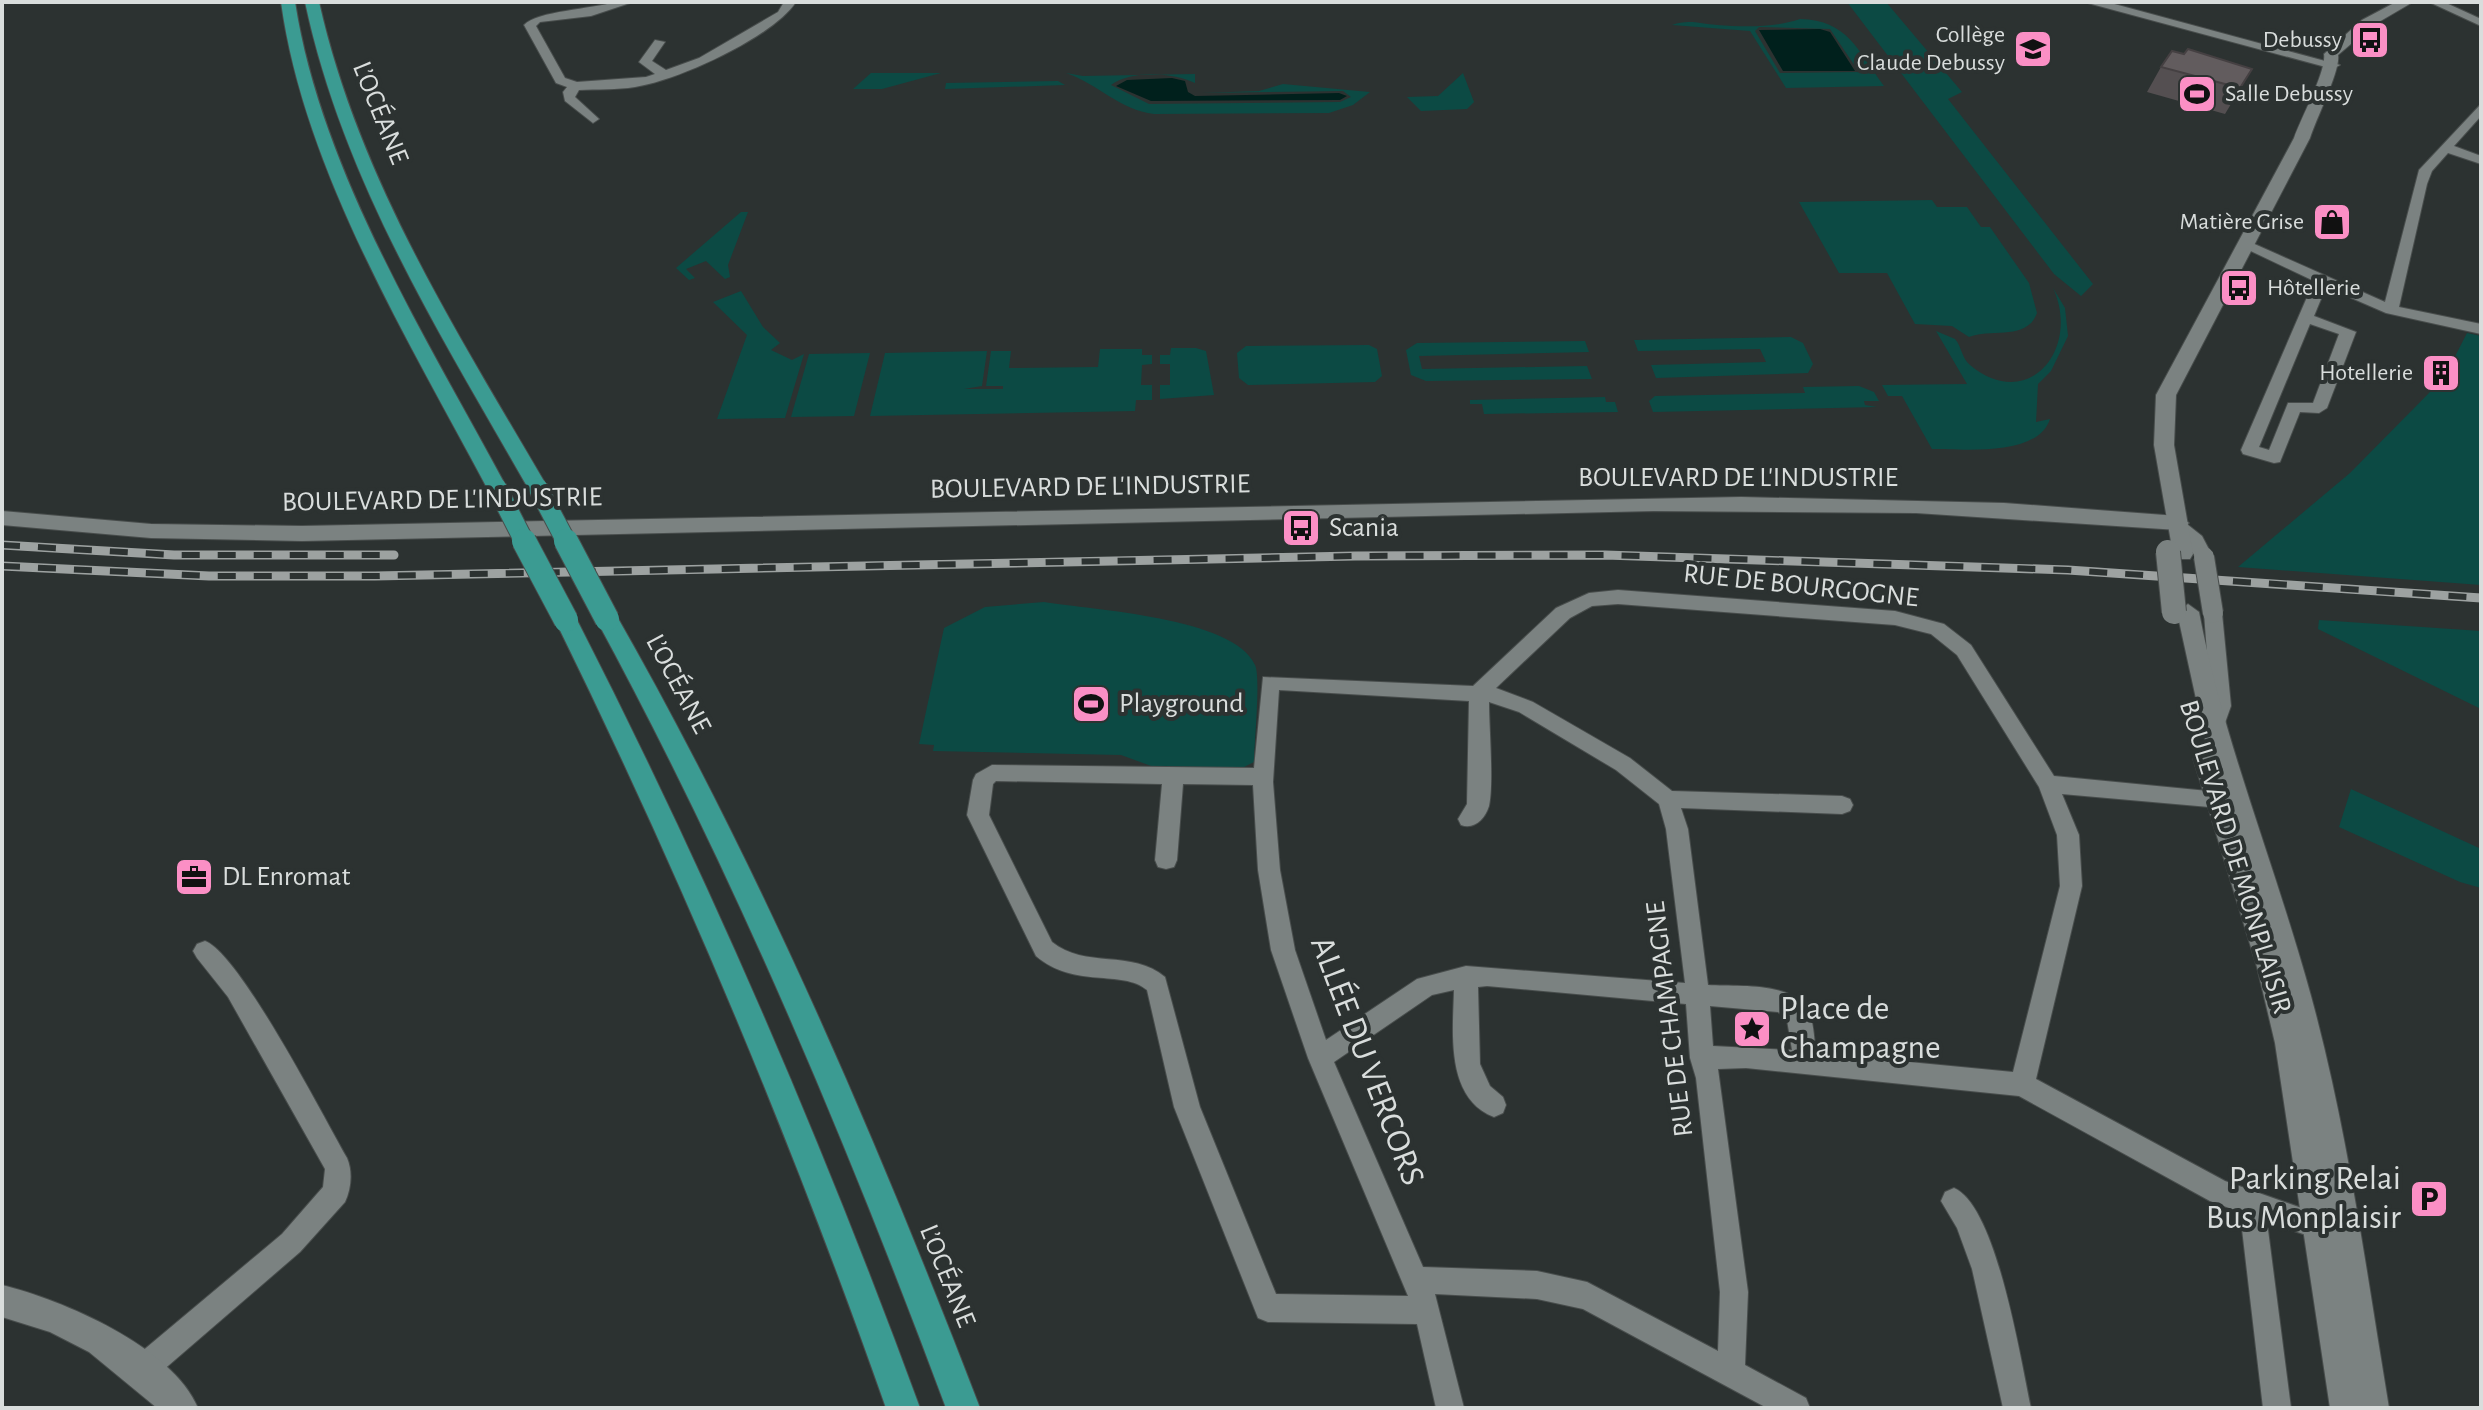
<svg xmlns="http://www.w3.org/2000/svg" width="2483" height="1410" viewBox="0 0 2483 1410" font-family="'Alegreya Sans',sans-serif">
<rect width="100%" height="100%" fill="#2c3231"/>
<!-- green -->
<path fill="#0c4a44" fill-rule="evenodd" d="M1847 2H1886L1962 92 1948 99 2093 284 2081 296 2054 274Z
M1800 19C1848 20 1858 51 1884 86L1786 88 1750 31 1672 25C1689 19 1700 24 1717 25 1743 27 1774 28 1800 19ZM1759 27 1830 29 1859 72 1780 73 1755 31Z
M871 73H941L882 89H853Z
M1066 73 1083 76 1195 74V83C1175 73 1133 69 1111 85L1149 104 1340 102 1351 97 1343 91 1202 93 1259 91 1283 84 1370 92 1353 105 1329 113 1154 114C1120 110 1098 84 1066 73Z
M1463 73 1474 102 1467 109 1421 111 1407 97 1438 96Z
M1058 81 1065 85 945 89 946 83Z
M1932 200 1937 207H1967L1981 227H1990L2029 283 2037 313C2027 341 1991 328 1969 337L1952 326 1915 324 1887 273H1839L1799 202Z
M741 212H748L728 265 730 277 725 279 706 261 686 269 695 278 689 280 676 268Z
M2053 288 2065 308 2068 336 2051 371 2038 384 2036 422 2050 419C2038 457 1964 449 1932 449L1902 396H1888L1882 385 1967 384 1936 331 1955 339C1962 347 1961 357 1970 365 2029 414 2081 348 2053 288Z
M741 291 763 327 780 343 771 350 792 360 804 354 785 418 717 419 747 335 713 302Z
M2467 333 2481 336V585L2238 567 2350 473 2428 394 2445 376Z
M1791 337 1803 343 1813 364 1808 373 1656 378 1651 365 1766 362 1760 349 1638 351 1634 340Z
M1585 341 1589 352 1419 356 1422 369 1587 366 1592 379 1426 381 1411 375 1406 350 1417 343Z
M1369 345 1377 349 1382 376 1375 382 1248 385 1239 378 1237 353 1246 346Z
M1171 348H1196L1206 351 1214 395 1160 399V385H1170V364H1160V355H1170Z
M1100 349H1142V355H1152V364L1142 365 1141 385H1152V400H1136L1135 411 870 416 885 353 987 351 982 386 964 389H1003V386H986L991 351H1011L1009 368 1098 367Z
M870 353 854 416 791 417 809 354Z
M1859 386 1874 392 1879 401H1864L1865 405 1877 407 1653 412 1649 401 1655 396 1805 393 1803 387Z
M1605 397 1606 402H1615L1618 412 1484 414 1482 404H1470V400Z
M1044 602C1092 610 1234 617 1255 665 1261 677 1254 744 1254 762L1240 769 1154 767 1121 755 933 751 934 745 919 744 944 628 985 607Z
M2319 620 2481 631V709L2318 629Z
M2351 789 2479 848 2481 888 2460 882 2339 827Z"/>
<!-- water -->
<path fill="#00201c" d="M1820 29 1830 32 1855 71H1783L1759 30Z
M1172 78 1185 81 1188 92 1195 96 1339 93 1347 96 1340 100 1151 101 1116 86 1127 80Z"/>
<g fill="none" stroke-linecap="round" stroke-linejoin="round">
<!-- minor casing -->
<g stroke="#484d4c" stroke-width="2">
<path id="minor" d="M615 2H633L591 16 540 22 536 26 565 78 577 82 646 77 655 74 639 62 655 40 665 42 652 61 666 70 699 58 778 12 784 2H796C773 37 677 81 635 87 617 90 597 89 579 90L575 97 599 119 593 123 565 101 563 92 567 87 556 83 524 25C537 11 592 9 615 2Z
M2429 2H2444L2481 19V26Z
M2481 104V116L2454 146 2481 156V164L2448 153 2432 171 2427 184 2399 307 2481 324V334L2386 313 2326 287 2314 316 2356 332 2327 408 2319 413 2300 412 2280 462 2274 463 2243 454 2241 450 2314 281 2238 245 2250 242 2385 302 2419 170ZM2310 324 2339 334 2313 403H2288L2269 450 2259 447Z
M2178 517 2202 536 2213 557 2210 561H2198C2188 544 2180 538 2169 523L2172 519Z
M1618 590 1895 611 1944 624 1971 645 2054 776 2239 794 2243 800 2239 806 2232 809 2062 794 2079 835 2082 886 2036 1079 2225 1181 2336 1220 2340 1229 2336 1238 2327 1242 2267 1222 2291 1408H2263L2240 1212 2210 1201 2019 1096 1746 1068 1718 1069 1748 1292 1745 1365 1806 1398 1810 1408H1767L1583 1309 1537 1299 1435 1294 1464 1408H1436L1417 1324 1268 1322 1258 1318 1174 1107 1147 990C1122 969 1074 989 1036 956L967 815 973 780 976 774 992 765 1254 768 1263 677 1473 686 1556 608 1589 593ZM1618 604 1895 625 1931 634 1957 655 2039 787 2057 835 2060 886 2013 1072 1816 1053C1814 1040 1814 1021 1808 1010 1791 981 1737 987 1708 985L1688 829 1681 808 1842 814 1850 811 1853 805 1850 799 1842 796 1672 791 1630 758 1533 702 1496 688 1570 618 1592 606ZM1279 690 1469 701 1467 804 1458 819 1461 825C1474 830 1485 819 1489 806 1494 784 1489 728 1489 702L1519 712 1616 770 1659 804 1666 829 1685 983 1466 966 1417 979 1326 1040 1295 950 1280 870 1273 782ZM996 781 1162 784 1155 860 1158 867 1166 869 1174 867 1177 860 1183 784 1253 785 1258 870 1271 950 1308 1058 1408 1296 1276 1294 1200 1107 1165 977C1132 949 1085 969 1052 942L989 815 993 784ZM1487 986 1686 1004 1690 1058 1696 1078 1720 1292 1718 1351 1587 1282 1537 1271 1423 1267 1334 1062 1432 995 1454 990C1453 1032 1445 1098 1494 1117L1503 1113 1506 1105 1503 1097 1490 1086 1480 1064 1478 987ZM1710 1006 1778 1012 1787 1020 1792 1050 1713 1046Z
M2213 606 2222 613 2231 706 2221 734H2207L2204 728 2211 706 2204 613Z
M205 941C240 954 324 1118 347 1158 353 1172 351 1189 345 1202L300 1252 154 1378 144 1382 134 1378 130 1368 134 1358 282 1234 323 1187 325 1169 228 997 197 958 193 951 197 944Z
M1954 1188C1997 1206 2021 1363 2031 1408H2003L1972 1269 1957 1228 1941 1201 1945 1192Z"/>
</g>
<!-- tertiary casing -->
<g stroke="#484d4c" stroke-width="2">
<path id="tertiary" d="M2084 2H2107L2340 65 2333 69Z
M1741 497 2004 503 2178 516 2189 523 2178 530 1916 513 1654 511 302 541 151 538 2 525V511L151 524 302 526Z
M2 1285C63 1300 173 1347 198 1408H157L89 1352 50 1332 2 1317Z"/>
</g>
<!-- secondary casing -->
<g stroke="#484d4c" stroke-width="2">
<path id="secondary" d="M2396 2H2413L2372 26 2338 55C2341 69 2316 119 2310 138L2176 395 2174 445 2193 554 2190 559H2174L2154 445 2156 395 2294 138C2301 118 2327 70 2324 54L2362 20Z
M2188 604 2199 612C2224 744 2276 867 2311 996 2348 1131 2366 1270 2389 1408H2330L2275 1043 2257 967 2193 758 2196 751 2207 749 2177 612Z"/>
</g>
<!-- motorway casing -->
<g stroke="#484d4c" stroke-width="2">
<path id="motorway" d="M281 2H295C321 171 427 339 507 488L504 493 497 495 487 488C408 339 304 170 281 2Z
M305 2H319C359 180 457 332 548 488L545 493 538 495 528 488C439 332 343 180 305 2Z
M607 611 615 613C760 867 875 1135 980 1408H946C845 1137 734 873 596 619Z
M566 612 577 620C708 876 821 1138 920 1408H886C791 1138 681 876 555 620Z"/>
</g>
<!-- minor -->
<use href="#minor" fill="#7b8281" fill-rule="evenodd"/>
<!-- tertiary -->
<use href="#tertiary" fill="#7b8281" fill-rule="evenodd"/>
<!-- secondary -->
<use href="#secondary" fill="#7b8281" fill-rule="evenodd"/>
<!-- motorway -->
<use href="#motorway" fill="#3b9b92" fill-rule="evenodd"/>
<!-- rail casing -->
<g stroke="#9da2a1" stroke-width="9">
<path id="rail" d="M2 545 174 555H394
M2 566 209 576H375L1355 556 1605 555 2068 570 2481 598"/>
</g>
<!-- rail -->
<use href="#rail" stroke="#2c3231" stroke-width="6" stroke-dasharray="18" stroke-linecap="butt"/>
<!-- minor-bridge casing -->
<g stroke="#484d4c" stroke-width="22" stroke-linecap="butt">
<path id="minor-bridge" d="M2204 557 2213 613"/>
</g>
<!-- secondary-bridge casing -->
<g stroke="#484d4c" stroke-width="26" stroke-linecap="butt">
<path id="secondary-bridge" d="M2168 552 2174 612"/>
</g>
<!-- motorway-bridge-far1 casing -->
<g stroke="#484d4c" stroke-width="21" stroke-linecap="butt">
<path id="motorway-bridge-far1" d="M497 488 525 543
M538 488 567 543"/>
</g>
<!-- motorway-bridge casing -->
<g stroke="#484d4c" stroke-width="26" stroke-linecap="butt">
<path id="motorway-bridge" d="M524 541 566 620
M566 541 607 619"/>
</g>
<!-- minor-bridge -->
<use href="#minor-bridge" stroke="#7b8281" stroke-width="20"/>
<!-- secondary-bridge -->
<use href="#secondary-bridge" stroke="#7b8281" stroke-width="24"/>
<!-- motorway-bridge-far1 -->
<use href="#motorway-bridge-far1" stroke="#3b9b92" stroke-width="19"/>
<!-- motorway-bridge -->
<use href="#motorway-bridge" stroke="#3b9b92" stroke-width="24"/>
</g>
<!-- wall -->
<path fill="#544f51" d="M2184 54 2252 69 2225 114 2147 92 2161 67Z"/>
<!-- building -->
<path fill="#625c5e" stroke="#454042" stroke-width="2" d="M2188 49 2252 69 2240 88 2161 67 2172 51 2184 54Z"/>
<!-- icons -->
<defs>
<g id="bus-square" transform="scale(2)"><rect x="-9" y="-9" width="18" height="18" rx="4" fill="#fb8fc5" stroke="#2c3231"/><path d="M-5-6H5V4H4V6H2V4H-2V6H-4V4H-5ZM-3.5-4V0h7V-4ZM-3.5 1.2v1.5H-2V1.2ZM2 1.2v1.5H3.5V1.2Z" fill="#111"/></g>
<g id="school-square" transform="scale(2)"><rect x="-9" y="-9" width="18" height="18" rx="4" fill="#fb8fc5" stroke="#2c3231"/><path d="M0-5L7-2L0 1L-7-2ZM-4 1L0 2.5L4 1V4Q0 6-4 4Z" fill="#111"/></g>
<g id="stadium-square" transform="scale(2)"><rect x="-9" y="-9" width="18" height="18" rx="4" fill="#fb8fc5" stroke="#2c3231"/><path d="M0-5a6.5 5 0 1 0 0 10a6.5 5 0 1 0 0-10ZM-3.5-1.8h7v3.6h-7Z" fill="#111"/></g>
<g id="shop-square" transform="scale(2)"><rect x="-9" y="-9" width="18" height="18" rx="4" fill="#fb8fc5" stroke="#2c3231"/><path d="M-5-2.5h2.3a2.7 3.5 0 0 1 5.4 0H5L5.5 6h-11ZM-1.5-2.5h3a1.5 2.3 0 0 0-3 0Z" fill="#111"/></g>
<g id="building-square" transform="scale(2)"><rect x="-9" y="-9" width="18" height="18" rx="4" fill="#fb8fc5" stroke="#2c3231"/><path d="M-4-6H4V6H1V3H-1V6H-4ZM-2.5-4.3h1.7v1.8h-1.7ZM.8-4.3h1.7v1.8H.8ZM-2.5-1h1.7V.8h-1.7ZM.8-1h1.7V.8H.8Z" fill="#111"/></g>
<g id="office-square" transform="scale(2)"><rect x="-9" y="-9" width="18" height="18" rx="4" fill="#fb8fc5" stroke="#2c3231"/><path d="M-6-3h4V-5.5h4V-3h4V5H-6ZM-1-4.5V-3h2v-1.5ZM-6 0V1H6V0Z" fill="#111"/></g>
<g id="sight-square" transform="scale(2)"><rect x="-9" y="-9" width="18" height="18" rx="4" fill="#fb8fc5" stroke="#2c3231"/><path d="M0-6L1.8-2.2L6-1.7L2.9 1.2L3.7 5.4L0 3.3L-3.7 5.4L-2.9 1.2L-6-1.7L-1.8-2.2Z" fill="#111"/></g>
<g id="parking-square" transform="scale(2)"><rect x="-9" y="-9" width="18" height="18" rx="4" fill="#fb8fc5" stroke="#2c3231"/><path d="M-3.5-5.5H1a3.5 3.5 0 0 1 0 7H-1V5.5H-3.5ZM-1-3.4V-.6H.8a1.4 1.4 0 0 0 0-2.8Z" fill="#111"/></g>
</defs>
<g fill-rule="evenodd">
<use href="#bus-square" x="2370" y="40"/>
<use href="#school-square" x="2033" y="49"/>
<use href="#stadium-square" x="2197" y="94"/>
<use href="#shop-square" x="2332" y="222"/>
<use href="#bus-square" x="2239" y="288"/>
<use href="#building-square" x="2441" y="373"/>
<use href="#bus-square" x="1301" y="528"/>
<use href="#stadium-square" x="1091" y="704"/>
<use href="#office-square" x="194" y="877"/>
<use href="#sight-square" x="1752" y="1029"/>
<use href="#parking-square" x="2429" y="1199"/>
</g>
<g text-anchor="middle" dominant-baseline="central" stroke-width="8" stroke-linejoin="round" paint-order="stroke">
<!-- far-poi labels -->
<g font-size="24" fill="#d9dddc" stroke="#2c3231" text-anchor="end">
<text x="2005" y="35">Collège<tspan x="2005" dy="28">Claude Debussy</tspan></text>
<text x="2342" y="40">Debussy</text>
<text x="2225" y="94" text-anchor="start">Salle Debussy</text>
<text x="2304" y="222">Matière Grise</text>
<text x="2267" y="288" text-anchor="start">Hôtellerie</text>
<text x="2413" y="373">Hotellerie</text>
</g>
<!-- street labels -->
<g font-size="28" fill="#d9dddc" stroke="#2c3231">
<text transform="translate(380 113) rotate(68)">L’OCÉANE</text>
<text x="1738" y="478">BOULEVARD DE L'INDUSTRIE</text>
<text transform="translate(1090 487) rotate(-1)">BOULEVARD DE L'INDUSTRIE</text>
<text transform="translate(442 500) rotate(-1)">BOULEVARD DE L'INDUSTRIE</text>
<text transform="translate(1801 586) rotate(6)">RUE DE BOURGOGNE</text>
<text transform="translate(678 684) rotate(62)">L’OCÉANE</text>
<text transform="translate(2235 857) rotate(73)">BOULEVARD DE MONPLAISIR</text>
<text transform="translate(1670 1019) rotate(-97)">RUE DE CHAMPAGNE</text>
<text transform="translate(947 1276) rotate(68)">L’OCÉANE</text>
</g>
<!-- poi labels -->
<g font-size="28" fill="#d9dddc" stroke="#2c3231" text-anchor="start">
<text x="1329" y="528">Scania</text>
<text x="1119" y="704">Playground</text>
<text x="222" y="877">DL Enromat</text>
</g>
<!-- near-poi labels -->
<g font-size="34" fill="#d9dddc" stroke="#2c3231" text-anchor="start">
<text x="1780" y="1009">Place de<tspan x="1780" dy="39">Champagne</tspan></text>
<text x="2401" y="1179" text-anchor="end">Parking Relai<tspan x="2401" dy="39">Bus Monplaisir</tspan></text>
</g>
<!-- near-street labels -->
<g font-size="34" fill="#d9dddc" stroke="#2c3231">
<text transform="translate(1367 1061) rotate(69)">ALLÉE DU VERCORS</text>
</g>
</g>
<!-- border -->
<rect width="2483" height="1410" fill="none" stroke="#d9dddc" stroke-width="8"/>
</svg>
